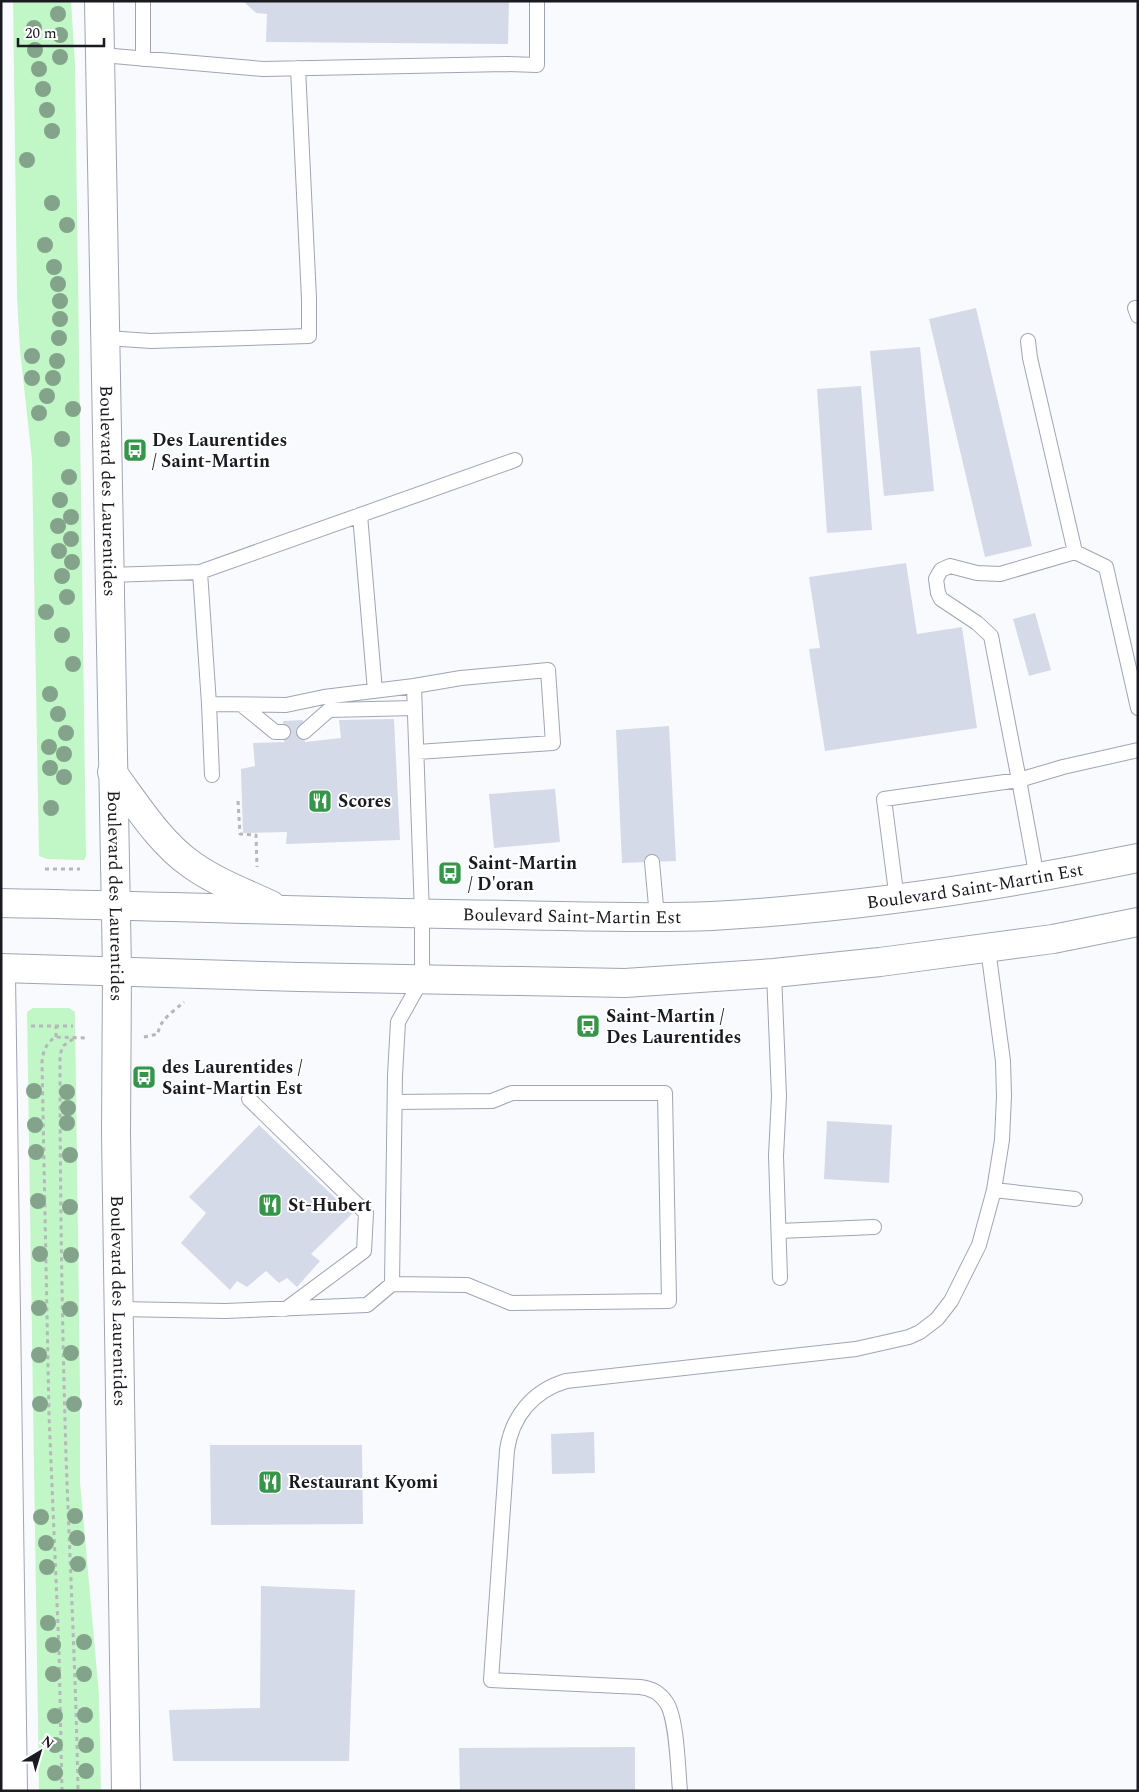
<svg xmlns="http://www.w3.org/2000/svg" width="1139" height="1792" viewBox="0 0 1139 1792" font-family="Spectral,serif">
<rect width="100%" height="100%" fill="#f9fafd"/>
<!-- green -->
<path fill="#c1f6c6" d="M13 1H71L75 65 86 856 84 860H81L47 859 39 856 32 460 20 350 17 296Z
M33 1008H69L75 1012 80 1390V1482L99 1695 101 1791H39L27 1012Z"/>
<!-- building -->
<path fill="#d5dae9" d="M243 1H509L508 44 266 42 267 14 256 13Z
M976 308 1032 546 985 557 929 319Z
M920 347 934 491 884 496 870 351Z
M861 386 872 530 827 533 817 389Z
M906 563 917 634 962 627 977 728 825 751 809 649 820 648 809 577Z
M1035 613 1051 670 1029 676 1013 619Z
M394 719 400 840 286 844 287 832 243 833 241 769 255 766 253 743 284 742 283 721 303 720 305 742 341 738 339 720Z
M669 726 676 861 622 863 616 730Z
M555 789 560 842 494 848 489 794Z
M827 1121 892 1125 889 1183 824 1179Z
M259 1125 352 1214 311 1254 320 1261 297 1287 287 1278 279 1283 266 1271 247 1287 237 1281 230 1290 181 1243 206 1213 189 1197Z
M594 1432 595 1473 552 1474 551 1434Z
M210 1445H362L363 1524 211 1525Z
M261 1586 355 1590 349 1761H173L169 1710 260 1708Z
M635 1747V1791H460L459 1748Z"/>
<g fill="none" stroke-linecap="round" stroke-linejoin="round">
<!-- lane casing -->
<g stroke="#a0a5b4" stroke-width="16">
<path id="lane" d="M143 1V59
M102 55 263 69 506 64 537 65V1
M1138 308H1135L1138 316
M106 338 151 341 309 336V299L298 68
M1028 341 1030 358 1075 552 1106 567 1138 708
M360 515 375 691
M1075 552 1000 574 977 573 950 566 941 570 936 579 938 593 941 599 977 623 991 636 1019 780 1063 767 1138 750
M200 572 515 460
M109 575 200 572 209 704 286 705 324 697 414 686 422 914V979L398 1022 395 1075 392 1284 367 1305 225 1311 118 1309
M414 686 461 678 548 670 553 743 417 752
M209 704 212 775
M242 705 275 732H283
M304 732 329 710 415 708
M652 862 657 917
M897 900 884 799 1019 780 1037 878
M774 973 779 1096 776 1156 780 1278
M249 1099 366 1213 364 1251 286 1309
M994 1190 1075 1199
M779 1231 874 1227
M392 1284 467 1285 511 1303 669 1301 665 1093H512L492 1101 395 1102
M680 1791C678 1770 677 1717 666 1702 660 1693 650 1688 640 1687L491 1680 507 1450C512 1416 533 1391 566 1381L856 1349 909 1337 920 1332 937 1319 951 1301 979 1245 994 1190 1002 1140 1004 1096 1003 1061 988 949"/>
</g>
<!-- secondary casing -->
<g stroke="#a0a5b4" stroke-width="30">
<g id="secondary">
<path id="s1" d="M99 1 117 970 116 1134 126 1791"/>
<path d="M112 772C136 804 159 842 192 865 216 882 245 893 271 905"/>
<path id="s2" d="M1 903C171 906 341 913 511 915 578 916 645 919 712 916 856 908 997 887 1138 858"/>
<path d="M1 968 299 977 625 983 774 973 880 962 1053 939 1138 922"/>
<path d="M1 975 13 1791"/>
</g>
</g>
<!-- path -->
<path stroke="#b6b7bb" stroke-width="3" stroke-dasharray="4 4" stroke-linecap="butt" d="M238 801 240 834 256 835 257 867
M45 869H80
M31 1026H73
M56 1037V1026
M144 1037 158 1034C159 1020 174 1011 184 1002
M73 1039 63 1046 60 1055C60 1189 62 1322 66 1455 70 1567 76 1679 78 1791
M62 1791 59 1650 49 1415 42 1062C43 1052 46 1042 56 1037L88 1038"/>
<!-- lane -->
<use href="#lane" stroke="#fff" stroke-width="14"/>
<!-- secondary -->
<use href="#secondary" stroke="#fff" stroke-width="28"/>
</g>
<!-- trees -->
<g fill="#84a38b">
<circle cx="58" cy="14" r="8"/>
<circle cx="34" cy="28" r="8"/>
<circle cx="60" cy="35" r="8"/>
<circle cx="35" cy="50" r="8"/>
<circle cx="60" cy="57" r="8"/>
<circle cx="39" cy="69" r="8"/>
<circle cx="43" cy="89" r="8"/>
<circle cx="47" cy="110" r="8"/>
<circle cx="52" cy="131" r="8"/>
<circle cx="27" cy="160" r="8"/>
<circle cx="52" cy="203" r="8"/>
<circle cx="67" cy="225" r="8"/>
<circle cx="45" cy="245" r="8"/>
<circle cx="54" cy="267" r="8"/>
<circle cx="58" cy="284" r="8"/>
<circle cx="60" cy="301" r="8"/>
<circle cx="60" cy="319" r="8"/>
<circle cx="59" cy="338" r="8"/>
<circle cx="32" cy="356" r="8"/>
<circle cx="57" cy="361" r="8"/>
<circle cx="32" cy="378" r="8"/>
<circle cx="53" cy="378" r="8"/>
<circle cx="47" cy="396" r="8"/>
<circle cx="73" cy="409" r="8"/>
<circle cx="39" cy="413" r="8"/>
<circle cx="62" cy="439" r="8"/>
<circle cx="69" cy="477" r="8"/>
<circle cx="60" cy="500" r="8"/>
<circle cx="71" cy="517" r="8"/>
<circle cx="58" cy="526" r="8"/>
<circle cx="71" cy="539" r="8"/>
<circle cx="59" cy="551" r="8"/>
<circle cx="72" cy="562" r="8"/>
<circle cx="62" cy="576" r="8"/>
<circle cx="67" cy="597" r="8"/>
<circle cx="46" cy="612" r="8"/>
<circle cx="62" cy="635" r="8"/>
<circle cx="73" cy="664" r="8"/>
<circle cx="50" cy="694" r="8"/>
<circle cx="58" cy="714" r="8"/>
<circle cx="66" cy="733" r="8"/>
<circle cx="49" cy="747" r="8"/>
<circle cx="64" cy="754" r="8"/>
<circle cx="50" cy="768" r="8"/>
<circle cx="64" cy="777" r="8"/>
<circle cx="51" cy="808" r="8"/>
<circle cx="34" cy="1091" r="8"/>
<circle cx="67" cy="1092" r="8"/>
<circle cx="68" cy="1108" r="8"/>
<circle cx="67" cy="1123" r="8"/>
<circle cx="35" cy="1125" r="8"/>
<circle cx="36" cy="1152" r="8"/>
<circle cx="70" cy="1155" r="8"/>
<circle cx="38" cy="1201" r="8"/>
<circle cx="70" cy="1207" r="8"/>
<circle cx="40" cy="1254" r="8"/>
<circle cx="71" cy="1255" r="8"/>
<circle cx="39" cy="1308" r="8"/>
<circle cx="70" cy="1309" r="8"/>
<circle cx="71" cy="1353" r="8"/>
<circle cx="39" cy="1355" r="8"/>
<circle cx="40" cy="1404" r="8"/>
<circle cx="74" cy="1404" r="8"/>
<circle cx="75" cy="1516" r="8"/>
<circle cx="41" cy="1517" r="8"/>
<circle cx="77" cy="1538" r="8"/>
<circle cx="46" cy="1543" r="8"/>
<circle cx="78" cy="1564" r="8"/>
<circle cx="47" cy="1567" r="8"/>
<circle cx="48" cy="1623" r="8"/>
<circle cx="84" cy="1642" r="8"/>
<circle cx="53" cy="1645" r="8"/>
<circle cx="53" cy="1674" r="8"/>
<circle cx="84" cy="1674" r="8"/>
<circle cx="85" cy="1715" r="8"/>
<circle cx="55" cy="1716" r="8"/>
<circle cx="55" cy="1745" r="8"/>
<circle cx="86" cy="1745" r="8"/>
<circle cx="86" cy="1771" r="8"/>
<circle cx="55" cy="1773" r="8"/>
</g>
<!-- icons -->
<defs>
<g id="bus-square" transform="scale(1.25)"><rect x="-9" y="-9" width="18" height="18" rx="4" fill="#359548" stroke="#fff"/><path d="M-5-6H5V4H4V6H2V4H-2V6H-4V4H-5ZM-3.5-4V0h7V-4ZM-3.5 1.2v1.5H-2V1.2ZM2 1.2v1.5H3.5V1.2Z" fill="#fff"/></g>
<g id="restaurant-square" transform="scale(1.25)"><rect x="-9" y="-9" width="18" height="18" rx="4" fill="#359548" stroke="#fff"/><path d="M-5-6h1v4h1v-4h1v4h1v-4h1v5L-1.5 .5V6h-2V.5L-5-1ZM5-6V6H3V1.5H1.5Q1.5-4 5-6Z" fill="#fff"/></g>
</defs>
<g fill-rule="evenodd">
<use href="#bus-square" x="135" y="450"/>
<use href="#restaurant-square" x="320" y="801"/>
<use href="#bus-square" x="450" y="873"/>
<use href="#bus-square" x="588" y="1026"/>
<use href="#bus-square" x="144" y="1077"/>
<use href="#restaurant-square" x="270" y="1205"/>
<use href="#restaurant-square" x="270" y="1482"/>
</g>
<g text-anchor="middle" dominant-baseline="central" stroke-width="4" stroke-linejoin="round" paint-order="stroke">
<!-- poi labels -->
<g font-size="18" font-weight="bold" fill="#1a1b21" stroke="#fff" text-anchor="start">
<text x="152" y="440">Des Laurentides<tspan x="152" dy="21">/ Saint-Martin</tspan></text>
<text x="338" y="801">Scores</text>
<text x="468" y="863">Saint-Martin<tspan x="468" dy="21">/ D'oran</tspan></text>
<text x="606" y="1016">Saint-Martin /<tspan x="606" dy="21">Des Laurentides</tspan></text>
<text x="162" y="1067">des Laurentides /<tspan x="162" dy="21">Saint-Martin Est</tspan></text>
<text x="288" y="1205">St-Hubert</text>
<text x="288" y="1482">Restaurant Kyomi</text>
</g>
<!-- street labels -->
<g font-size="18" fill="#1a1b21" stroke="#fff">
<text stroke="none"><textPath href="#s1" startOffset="490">Boulevard des Laurentides</textPath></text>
<text stroke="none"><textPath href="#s2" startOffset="976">Boulevard Saint-Martin Est</textPath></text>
<text stroke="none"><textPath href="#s1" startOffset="895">Boulevard des Laurentides</textPath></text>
<text stroke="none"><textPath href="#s2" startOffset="571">Boulevard Saint-Martin Est</textPath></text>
<text stroke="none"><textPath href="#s1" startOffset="1300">Boulevard des Laurentides</textPath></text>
</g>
</g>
<!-- border -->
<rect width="1139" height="1792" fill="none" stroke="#1a1b21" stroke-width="5"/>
<!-- north arrow -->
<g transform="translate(40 1752) rotate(38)" stroke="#ffffff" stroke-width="4" paint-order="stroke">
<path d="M0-4L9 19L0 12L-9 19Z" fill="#1a1b21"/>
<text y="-8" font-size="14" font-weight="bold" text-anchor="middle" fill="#1a1b21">N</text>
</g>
<!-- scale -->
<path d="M18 38v8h86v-8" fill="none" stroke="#1a1b21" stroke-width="2.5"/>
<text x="25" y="38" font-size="15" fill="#1a1b21" stroke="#ffffff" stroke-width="4" paint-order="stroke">20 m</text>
</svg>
